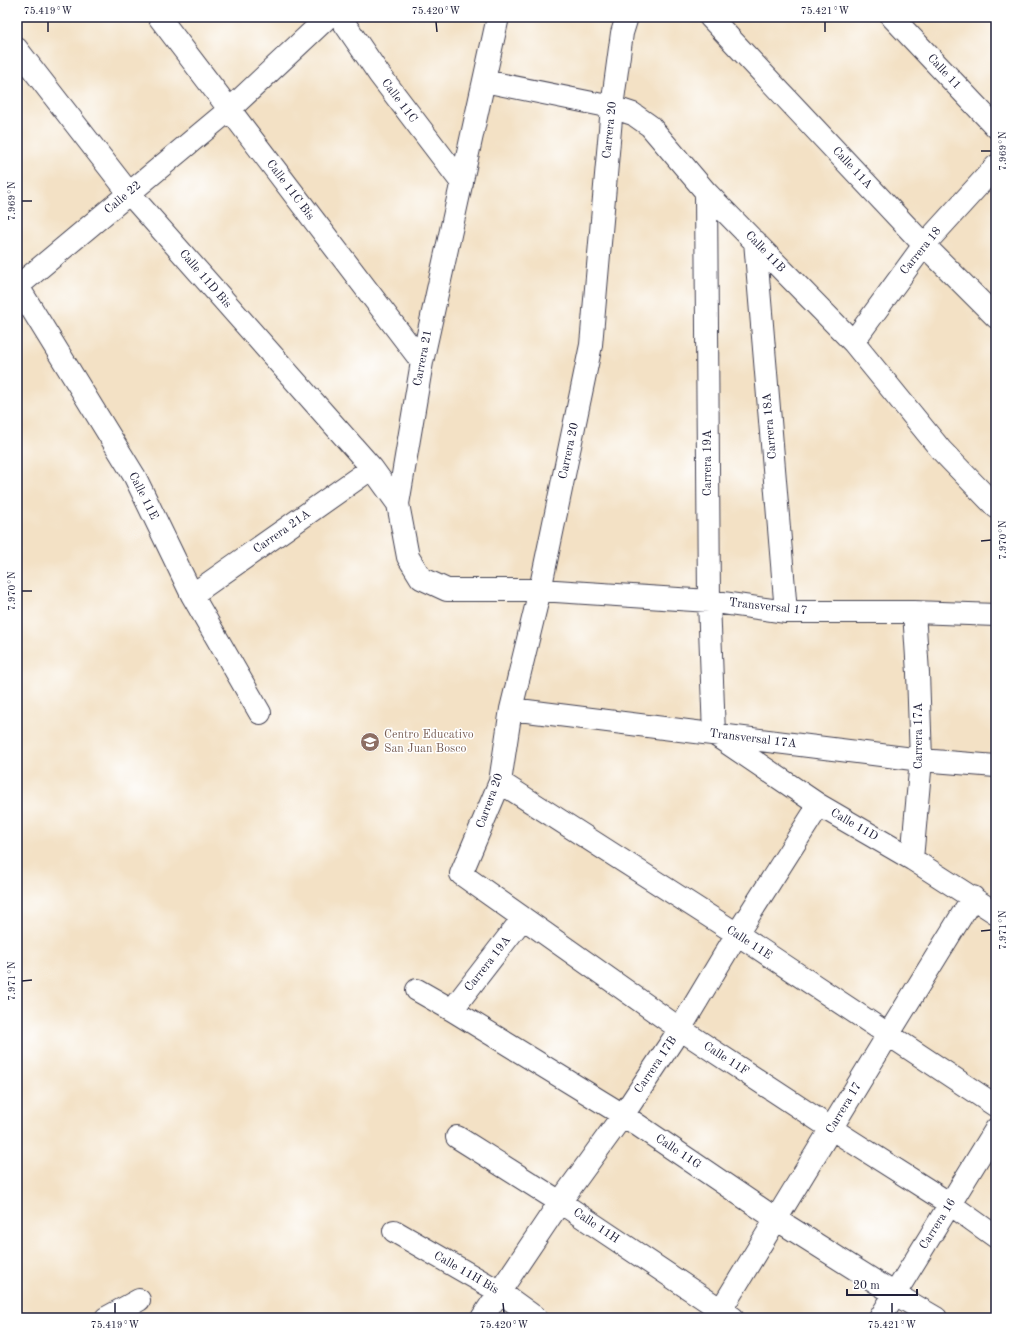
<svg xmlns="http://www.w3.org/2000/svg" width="1013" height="1335" viewBox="0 0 1013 1335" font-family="'Old Standard TT',serif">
<rect width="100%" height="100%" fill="#fff"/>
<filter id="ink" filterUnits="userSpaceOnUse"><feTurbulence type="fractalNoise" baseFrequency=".025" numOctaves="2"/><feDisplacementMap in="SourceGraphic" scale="8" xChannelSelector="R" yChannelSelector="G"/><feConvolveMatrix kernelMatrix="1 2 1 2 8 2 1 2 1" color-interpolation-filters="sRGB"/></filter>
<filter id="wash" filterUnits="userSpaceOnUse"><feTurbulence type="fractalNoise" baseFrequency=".012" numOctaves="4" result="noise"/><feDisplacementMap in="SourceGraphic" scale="16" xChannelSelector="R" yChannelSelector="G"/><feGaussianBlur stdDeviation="0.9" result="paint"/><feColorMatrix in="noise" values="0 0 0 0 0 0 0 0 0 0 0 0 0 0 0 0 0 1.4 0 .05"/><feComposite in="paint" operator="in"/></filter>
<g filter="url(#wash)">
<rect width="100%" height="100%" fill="#f3e1c5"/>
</g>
<g filter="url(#ink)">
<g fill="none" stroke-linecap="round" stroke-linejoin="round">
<!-- minor casing -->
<g stroke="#413f50" stroke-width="24">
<path id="minor" d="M159 17 422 362
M340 17 379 74 462 183
M498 17 422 362 398 504 408 557 421 578 447 590H540L709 601 786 612H914L996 615
M627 17 622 33 612 107 591 345 540 590 511 709 500 782 461 874 680 1029 832 1129 950 1204 996 1237
M710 17 924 245 996 317
M892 17 996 127
M17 49 129 193 372 468 398 504
M484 81 612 107 633 114 650 126 706 192 853 342 941 450 996 507
M706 192 709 601 714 734 819 805 912 859 996 913
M755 241 786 612
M17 285 135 477 192 595 260 713
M18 286 229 110 328 17
M853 342 924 245 996 166
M192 595 372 468
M511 709 921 760 996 766
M500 782 737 934 996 1106
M912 859 921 760 918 673 914 612
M417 990 452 1010 623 1115 776 1219 895 1294 936 1318
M452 1010 523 918
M457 1137 560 1202 733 1318
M394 1231 500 1292 536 1318
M106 1318 139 1300
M482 1318 560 1202 623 1115 680 1029 737 934 819 805
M716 1318 888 1035 973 897
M880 1318 996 1129"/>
</g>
<!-- minor -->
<use href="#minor" stroke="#fff" stroke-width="22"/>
</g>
</g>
<!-- ticks -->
<path fill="none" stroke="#22223b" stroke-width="1.5" d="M48 22V32M436 22 437 32M825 22V32M981 151H991M22 201H32M981 541 991 540M22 591H32M981 931 991 930M22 981 32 980M115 1303V1313M503 1303 504 1313M892 1303V1313"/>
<!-- icons -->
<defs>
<g id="school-disc" transform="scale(1)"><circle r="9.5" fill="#8d6e63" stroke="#fff"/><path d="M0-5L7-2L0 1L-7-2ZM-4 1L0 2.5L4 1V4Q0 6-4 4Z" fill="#fff"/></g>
</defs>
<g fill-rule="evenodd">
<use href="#school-disc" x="370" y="742"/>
</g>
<g text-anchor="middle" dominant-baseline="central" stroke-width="3" stroke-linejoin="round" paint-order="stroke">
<!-- street labels -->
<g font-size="12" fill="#22223b" stroke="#fff">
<text transform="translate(944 72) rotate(47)">Calle 11</text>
<text transform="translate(399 101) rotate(53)">Calle 11C</text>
<text transform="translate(610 130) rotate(-84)">Carrera 20</text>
<text transform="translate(852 168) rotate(47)">Calle 11A</text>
<text transform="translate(290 190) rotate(53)">Calle 11C Bis</text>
<text transform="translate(123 198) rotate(-40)">Calle 22</text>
<text transform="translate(921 251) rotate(-51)">Carrera 18</text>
<text transform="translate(765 252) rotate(46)">Calle 11B</text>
<text transform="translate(205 279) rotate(49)">Calle 11D Bis</text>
<text transform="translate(423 358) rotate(-79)">Carrera 21</text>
<text transform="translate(770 426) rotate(-95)">Carrera 18A</text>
<text transform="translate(569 451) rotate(-78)">Carrera 20</text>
<text transform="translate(708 463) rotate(-90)">Carrera 19A</text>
<text transform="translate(143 496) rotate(63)">Calle 11E</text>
<text transform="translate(282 532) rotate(-35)">Carrera 21A</text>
<text transform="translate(768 607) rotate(6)">Transversal 17</text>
<text transform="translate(919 736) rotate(-90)">Carrera 17A</text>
<text transform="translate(753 739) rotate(7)">Transversal 17A</text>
<text transform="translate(490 801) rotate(-70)">Carrera 20</text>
<text transform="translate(854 825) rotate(30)">Calle 11D</text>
<text transform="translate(749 943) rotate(33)">Calle 11E</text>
<text transform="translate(488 964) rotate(-52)">Carrera 19A</text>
<text transform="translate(726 1059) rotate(33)">Calle 11F</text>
<text transform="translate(656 1065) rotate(-56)">Carrera 17B</text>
<text transform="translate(844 1108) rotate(-59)">Carrera 17</text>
<text transform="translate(678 1152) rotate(34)">Calle 11G</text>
<text transform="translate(938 1224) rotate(-58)">Carrera 16</text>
<text transform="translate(596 1226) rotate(34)">Calle 11H</text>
<text transform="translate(466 1273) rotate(30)">Calle 11H Bis</text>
</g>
<!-- education labels -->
<g font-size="12" fill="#785e54" stroke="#fff" text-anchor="start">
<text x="384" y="735">Centro Educativo<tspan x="384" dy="14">San Juan Bosco</tspan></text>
</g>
</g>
<!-- margin -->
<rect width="1013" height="1335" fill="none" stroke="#fff" stroke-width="44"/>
<!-- scale -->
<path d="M847 1289v6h70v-6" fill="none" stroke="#22223b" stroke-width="2"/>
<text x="853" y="1289" font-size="12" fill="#22223b" stroke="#ffffff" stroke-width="3" paint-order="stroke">20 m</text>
<rect x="22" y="22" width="969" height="1291" fill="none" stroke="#22223b" stroke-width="1.5"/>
<g font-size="10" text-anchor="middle" fill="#22223b">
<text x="48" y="14">75.419°W</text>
<text x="436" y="14">75.420°W</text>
<text x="825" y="14">75.421°W</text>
<text transform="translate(1002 151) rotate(-90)" y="4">7.969°N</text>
<text transform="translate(11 201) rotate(-90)" y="4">7.969°N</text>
<text transform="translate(1002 540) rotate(-90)" y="4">7.970°N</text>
<text transform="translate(11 591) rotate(-90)" y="4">7.970°N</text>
<text transform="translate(1002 930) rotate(-90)" y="4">7.971°N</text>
<text transform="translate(11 981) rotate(-90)" y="4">7.971°N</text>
<text x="115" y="1328">75.419°W</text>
<text x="504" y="1328">75.420°W</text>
<text x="892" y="1328">75.421°W</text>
</g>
</svg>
